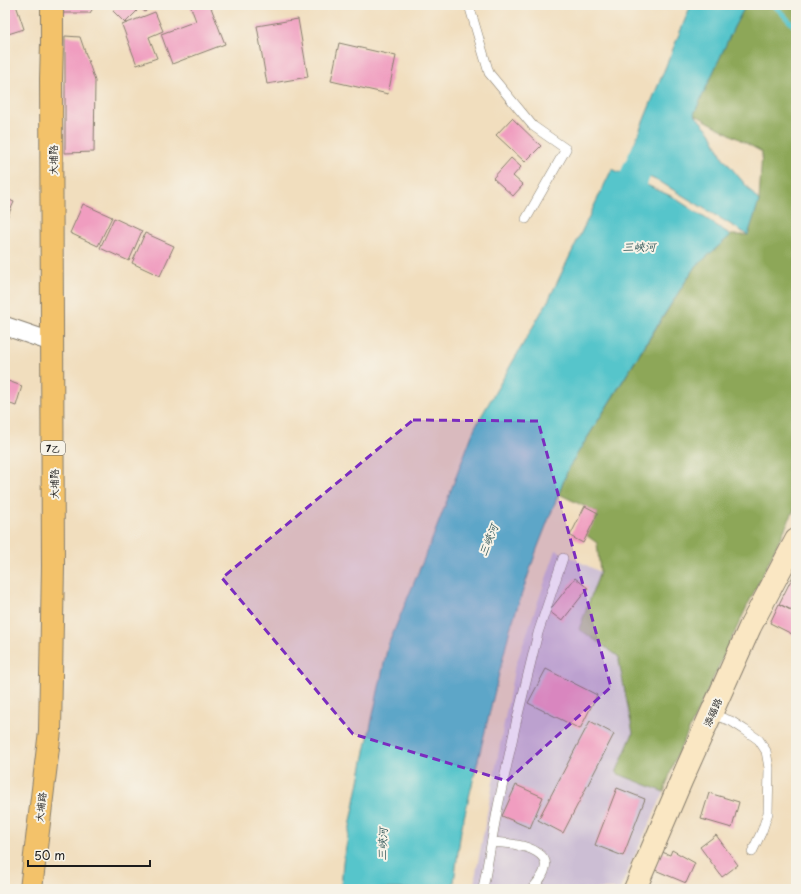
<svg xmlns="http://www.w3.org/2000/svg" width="801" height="894" viewBox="0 0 801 894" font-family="'Playpen Sans','LXGW WenKai TC',sans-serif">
<rect width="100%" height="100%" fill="#f7f3e8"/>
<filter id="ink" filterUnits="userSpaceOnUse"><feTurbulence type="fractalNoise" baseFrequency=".025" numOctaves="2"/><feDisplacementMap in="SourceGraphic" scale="8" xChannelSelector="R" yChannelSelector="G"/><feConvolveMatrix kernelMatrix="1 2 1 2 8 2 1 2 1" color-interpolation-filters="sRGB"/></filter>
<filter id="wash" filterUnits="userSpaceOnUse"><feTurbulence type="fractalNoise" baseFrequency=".012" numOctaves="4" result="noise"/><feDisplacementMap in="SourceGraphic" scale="16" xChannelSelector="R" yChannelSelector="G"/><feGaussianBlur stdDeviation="0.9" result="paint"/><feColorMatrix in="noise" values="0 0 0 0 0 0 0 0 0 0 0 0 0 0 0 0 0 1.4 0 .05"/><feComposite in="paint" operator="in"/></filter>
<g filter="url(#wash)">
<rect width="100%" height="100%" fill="#f1debe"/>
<!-- industrial -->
<path fill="#ccbed4" d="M556 550 600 572 579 629 618 656 633 733 616 773 664 792 627 873 620 889H473L514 670Z"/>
<!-- forest -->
<path fill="#8da759" stroke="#54623a" d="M746 5H796V506L740 621 674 762 664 792 616 773 633 733 618 656 579 629 600 572 597 543 586 535 598 513 559 494 569 467 694 268 731 235H748L759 201 762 152 694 114 734 27Z"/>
<!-- water -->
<path fill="#57c5cb" stroke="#3a7074" d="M691 5H746L734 27 694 114 710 132 723 158 759 201 748 235 662 183 625 166Z
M612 169 673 197 731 235 694 268 655 329 569 467 537 549 510 629 461 830 453 889H341L343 862 363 761 388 645 433 537 475 427 549 299Z"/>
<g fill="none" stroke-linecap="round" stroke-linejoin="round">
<!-- stream -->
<path stroke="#57c5cb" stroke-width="5" d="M774 5 796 28"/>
<!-- river -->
<path stroke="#57c5cb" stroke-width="29" d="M619 215 638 168 654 136"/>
</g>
<g id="blocks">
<!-- building -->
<path fill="#f09dc0" d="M5 5H16L24 29 5 35Z
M62 5H95L90 13H62Z
M118 5H130L137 11 125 23 113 11Z
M137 5H151L145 12Z
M190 5H210L225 44 172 64 161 34 196 21Z
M155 12 163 31 149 37 157 58 137 65 122 25Z
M298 19 308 77 267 84 257 26Z
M65 36 80 37 95 81 94 152 65 153Z
M339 43 396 56 388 94 331 81Z
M512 118 541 146 525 162 496 135Z
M511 158 521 167 513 176 523 185 513 196 493 178Z
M5 198 14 202 5 222Z
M83 204 112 217 98 246 70 233Z
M114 218 142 231 129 261 100 248Z
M145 233 174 246 160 276 132 263Z
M5 380 22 386 16 406 5 402Z
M585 506 598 513 583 543 570 536Z
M796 570V612L779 604Z
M575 578 588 588 562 621 549 611Z
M779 604 796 613V636L770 623Z
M546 669 597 695 580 729 528 703Z
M590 721 614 734 563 833 538 820Z
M516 785 543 797 530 828 502 816Z
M617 788 645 799 623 856 595 845Z
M709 793 739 802 732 828 701 819Z
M716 835 738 865 722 877 700 847Z
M672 850 695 863 686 883 655 870 662 852 670 855Z"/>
</g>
</g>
<g filter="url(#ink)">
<use href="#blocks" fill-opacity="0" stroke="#867d6d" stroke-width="1"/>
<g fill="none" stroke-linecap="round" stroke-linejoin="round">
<!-- lane casing -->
<g stroke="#867d6d" stroke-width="10">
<path id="lane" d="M469 5 489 73 533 126 566 149 526 219
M711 714 731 721 745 730 759 740 766 751 769 768 768 813 762 831 752 852
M492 842C500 843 509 843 517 845 528 847 549 854 545 868 544 876 537 883 532 889
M483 889 498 806 516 723 538 633 563 558"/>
</g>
<!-- street casing -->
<g stroke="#867d6d" stroke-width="20">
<path id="street" d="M5 326 52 342"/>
</g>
<!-- secondary casing -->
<g stroke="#867d6d" stroke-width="24">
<path id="secondary" d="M635 889 681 781 750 627 796 540"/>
</g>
<!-- primary casing -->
<g stroke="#867d6d" stroke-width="24">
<path id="primary" d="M31 889 50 731 53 566 51 79 52 42V5"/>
</g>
<!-- lane -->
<use href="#lane" stroke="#fff" stroke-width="9"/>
<!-- street -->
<use href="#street" stroke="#fff" stroke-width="18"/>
<!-- secondary -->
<use href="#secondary" stroke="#fae7c3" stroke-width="22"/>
<!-- primary -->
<use href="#primary" stroke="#f3c26a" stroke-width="22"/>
</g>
</g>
<!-- marked area -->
<path fill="#7b2cbf" fill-opacity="0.2" stroke="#7b2cbf" stroke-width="3" stroke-dasharray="8 5" stroke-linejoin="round" d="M413 420 538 421 611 687 507 781 353 734 222 578Z"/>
<g text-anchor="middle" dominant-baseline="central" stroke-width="4" stroke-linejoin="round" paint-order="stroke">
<!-- shield labels -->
<rect fill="#f7f3e8" stroke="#5e5c59" stroke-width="1" x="41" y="441" width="24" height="14" rx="3"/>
<g font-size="9" font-weight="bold" fill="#1c1c1c">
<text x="53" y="448">7乙</text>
</g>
<!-- street labels -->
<g font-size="10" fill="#1c1c1c" stroke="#f7f3e8">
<text transform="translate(52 160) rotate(-90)">大埔路</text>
<text transform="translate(53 484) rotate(-90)">大埔路</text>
<text transform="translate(712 712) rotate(-66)">添福路</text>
<text transform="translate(40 807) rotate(-83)">大埔路</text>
</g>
<!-- water labels -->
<g font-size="11" font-style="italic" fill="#315759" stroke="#f7f3e8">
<text x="639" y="246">三峽河</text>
<text transform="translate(488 540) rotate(-68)">三峽河</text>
<text transform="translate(382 844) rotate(-88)">三峽河</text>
</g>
</g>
<!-- margin -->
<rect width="801" height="894" fill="none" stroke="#f7f3e8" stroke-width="20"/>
<!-- scale -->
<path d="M28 860v6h122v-6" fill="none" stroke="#1c1c1c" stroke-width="2"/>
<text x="34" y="860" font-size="12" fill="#1c1c1c" stroke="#f7f3e8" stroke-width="3" paint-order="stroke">50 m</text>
</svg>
